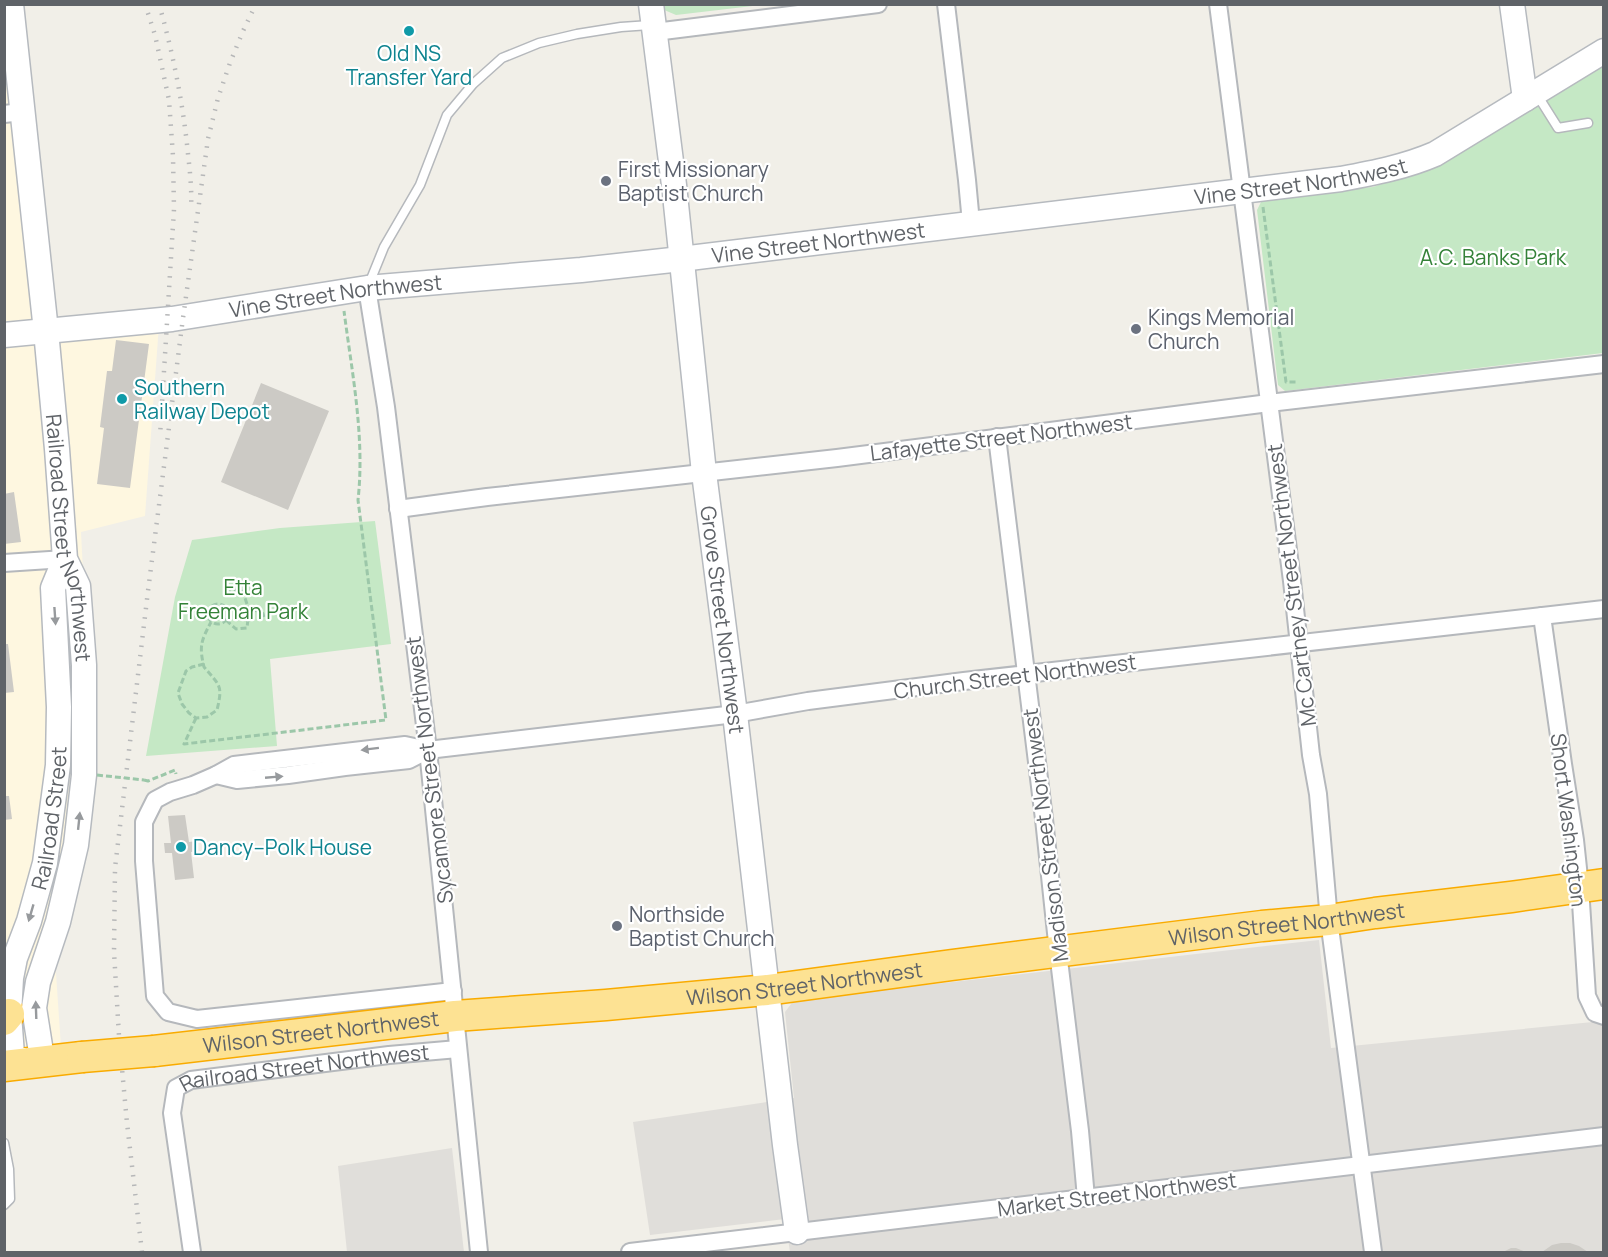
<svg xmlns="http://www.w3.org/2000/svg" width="1608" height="1257" viewBox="0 0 1608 1257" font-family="Manrope,sans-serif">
<rect width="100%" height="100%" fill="#f1efe8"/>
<!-- commercial -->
<path fill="#fef7e0" d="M4 5 55 321 160 311 145 516 81 532 92 748 55 958 61 1047 4 1053Z"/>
<!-- industrial -->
<path fill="#e0deda" d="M1319 940 1331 1048 1603 1021V1252H790L785 1219 650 1235 633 1122 794 1098 785 1012 794 1000Z
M452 1148 464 1252H347L338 1166Z"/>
<!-- green -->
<path fill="#c5e8c5" d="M662 5H761L676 15 662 9Z
M1603 62V353L1285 391 1278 385 1257 210 1263 198 1281 195 1373 187 1433 166Z
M375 521 391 644 270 659 277 746 146 756 175 597 192 540 280 528Z"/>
<!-- building -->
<path fill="#cccac5" d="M116 340 149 344 130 488 97 484 104 428 100 427 107 371H112Z
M261 383 329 411 288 510 221 482Z
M14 492 21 542 4 544V494Z
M4 644H8L14 692 4 693Z
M4 796H9L12 819 4 820Z
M185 815 189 842 196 841 198 851 191 852 194 878 175 880 172 853H165L164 843H171L168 816Z
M1561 1243H1570L1579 1246 1588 1252H1542L1552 1245Z
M1511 1248H1516L1526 1252H1503Z"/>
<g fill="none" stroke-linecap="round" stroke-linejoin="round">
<!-- lane casing -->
<g stroke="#b5b8bc" stroke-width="11">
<path id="lane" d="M1536 93 1558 128 1588 123
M369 284 384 247 420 185 447 115 473 84 502 58 539 43 577 34 621 27 650 25
M4 1143 9 1169 10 1199 4 1205"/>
</g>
<!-- street casing -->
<g stroke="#b5b8bc" stroke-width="20">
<g id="street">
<path d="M946 4 967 180 971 223"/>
<path d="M1218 4 1292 581 1311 755 1318 794 1329 920 1373 1252"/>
<path d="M655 32 878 4"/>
<path d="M4 114 22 112"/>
<path d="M367 288 386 407 428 750 479 1252"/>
<path d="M997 437 1044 819 1058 952 1080 1131 1086 1198"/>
<path d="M398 509 487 497 837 458 1269 403 1604 364"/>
<path d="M4 563 65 559"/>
<path d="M1542 616 1563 764 1575 840 1580 887 1587 996 1595 1013 1604 1016"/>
<path d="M216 775 237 780 288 775 345 767 409 760 428 750"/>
<path d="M453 991 197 1019 168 1012 155 996 144 861V822L155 800 170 792 193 785 216 775 234 765 405 745 428 750 735 714 808 701 964 681 1604 609"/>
<path id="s1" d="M192 1252 172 1113 176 1088 191 1080 389 1055 458 1049"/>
<path d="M630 1252 1604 1136"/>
</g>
</g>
<!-- secondary casing -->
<g stroke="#b6babf" stroke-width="27">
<g id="secondary">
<path id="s2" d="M11 4 46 331 57 449 65 559 78 586 84 665V775L76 845 58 922 38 982 34 1008 41 1052 29 1063 12 1055 9 1014 11 978 15 958 29 921 45 863 58 765 59 707 53 588 65 559"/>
<path id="s3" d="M651 4 674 185 704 473 735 714 785 1145 797 1232"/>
<path d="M1512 4 1525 99"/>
<path id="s4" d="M4 335 172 319 367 288 581 270 681 259 1341 179C1373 173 1405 167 1435 154L1604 51"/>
</g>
</g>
<!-- highway casing -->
<g stroke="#f9ab00" stroke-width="33">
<g id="highway">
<path d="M4 1020 9 1014"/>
<path id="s5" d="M154 1051 455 1016 606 1005 767 990 952 965 1262 926 1329 920 1375 913 1511 897 1604 884"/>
<path d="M4 1066 82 1057"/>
</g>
</g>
<!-- path -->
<path stroke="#9cc7a9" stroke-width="3" stroke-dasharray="6 3" stroke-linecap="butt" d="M1263 207 1286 382H1297
M228 587 229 591 242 589 249 610 262 611 264 617
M208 614a10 10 0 1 1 20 0a10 10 0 1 1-20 0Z
M226 620 236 629 247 628 249 610
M204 664 192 667 186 671 178 693 182 704 189 713 196 718 207 717 217 710C223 685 220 686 204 667 199 646 201 641 211 622
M196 718 184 744 386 720 358 500C365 437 352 373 344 311
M144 780 148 781 175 770 176 774"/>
<!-- lane -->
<use href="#lane" stroke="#fff" stroke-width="8"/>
<!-- street -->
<use href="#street" stroke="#fff" stroke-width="16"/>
<!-- secondary -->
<use href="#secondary" stroke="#fff" stroke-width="24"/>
<!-- highway -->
<use href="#highway" stroke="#fde293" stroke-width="30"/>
<!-- rail -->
<path stroke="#b6b7b8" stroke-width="4.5" stroke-dasharray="1.5 8" stroke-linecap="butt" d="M145 4 155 35 169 100 173 156 174 209 160 436
M159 4C173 53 183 103 188 154 190 172 192 190 191 209
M142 1252 127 1123 119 1036 114 952 115 868 148 591 183 318 208 139 218 98 230 63 243 31 256 4"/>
<!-- highway-bridge casing -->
<g stroke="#f9ab00" stroke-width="33" stroke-linecap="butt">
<path id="highway-bridge" d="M82 1057 154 1051"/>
</g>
<!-- path-bridge -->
<path stroke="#9cc7a9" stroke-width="3" stroke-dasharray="6 3" stroke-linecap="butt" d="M97 775 144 780"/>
<!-- highway-bridge -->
<use href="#highway-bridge" stroke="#fde293" stroke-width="30"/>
</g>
<!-- one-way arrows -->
<defs><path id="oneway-solid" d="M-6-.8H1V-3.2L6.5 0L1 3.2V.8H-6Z" transform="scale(1.5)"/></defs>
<g fill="#979a9d">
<use href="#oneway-solid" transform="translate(55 616) rotate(86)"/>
<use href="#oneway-solid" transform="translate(370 749) rotate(173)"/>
<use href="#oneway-solid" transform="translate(274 777) rotate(-5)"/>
<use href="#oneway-solid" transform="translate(79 821) rotate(-84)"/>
<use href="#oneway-solid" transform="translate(31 913) rotate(106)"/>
<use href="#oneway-solid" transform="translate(36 1010) rotate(-92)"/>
</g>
<!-- markers -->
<g fill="#0f9aa8" stroke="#fff" stroke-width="2">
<circle cx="409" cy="31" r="6"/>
<circle cx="122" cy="399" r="6"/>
<circle cx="181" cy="847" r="6"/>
</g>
<g fill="#6b7280" stroke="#fff" stroke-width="2">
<circle cx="606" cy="181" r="6"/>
<circle cx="1136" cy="329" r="6"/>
<circle cx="617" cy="926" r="6"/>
</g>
<g text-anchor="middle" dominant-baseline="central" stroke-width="4.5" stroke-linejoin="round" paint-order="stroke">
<!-- culture labels -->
<g font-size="21" fill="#0d838f" stroke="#fff" text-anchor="start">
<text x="409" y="53" text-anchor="middle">Old NS<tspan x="409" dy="24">Transfer Yard</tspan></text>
<text x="134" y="387">Southern<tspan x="134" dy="24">Railway Depot</tspan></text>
<text x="193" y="847">Dancy–Polk House</text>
</g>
<!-- worship labels -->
<g font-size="21" fill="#5b616d" stroke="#fff" text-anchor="start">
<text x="618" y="169">First Missionary<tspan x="618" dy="24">Baptist Church</tspan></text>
<text x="1148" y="317">Kings Memorial<tspan x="1148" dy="24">Church</tspan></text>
<text x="629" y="914">Northside<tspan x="629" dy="24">Baptist Church</tspan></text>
</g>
<!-- street labels -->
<g font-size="21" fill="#5f6368" stroke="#fff">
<text stroke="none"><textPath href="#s4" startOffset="1306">Vine Street Northwest</textPath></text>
<text stroke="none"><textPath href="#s4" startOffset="820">Vine Street Northwest</textPath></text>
<text stroke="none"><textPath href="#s4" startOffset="334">Vine Street Northwest</textPath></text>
<text transform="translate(1001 437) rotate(-7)">Lafayette Street Northwest</text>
<text stroke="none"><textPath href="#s2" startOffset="538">Railroad Street Northwest</textPath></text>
<text transform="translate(1291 585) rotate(-97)">Mc Cartney Street Northwest</text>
<text stroke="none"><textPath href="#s3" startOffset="620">Grove Street Northwest</textPath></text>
<text transform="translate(1015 676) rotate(-7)">Church Street Northwest</text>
<text transform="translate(429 770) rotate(-97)">Sycamore Street Northwest</text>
<text stroke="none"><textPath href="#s2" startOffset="1338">Railroad Street</textPath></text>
<text transform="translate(1569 820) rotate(83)">Short Washington</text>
<text transform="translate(1045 835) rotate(-97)">Madison Street Northwest</text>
<text stroke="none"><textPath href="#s5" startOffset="1140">Wilson Street Northwest</textPath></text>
<text stroke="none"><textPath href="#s5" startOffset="654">Wilson Street Northwest</textPath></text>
<text stroke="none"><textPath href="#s5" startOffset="168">Wilson Street Northwest</textPath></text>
<text stroke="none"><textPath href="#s1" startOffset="297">Railroad Street Northwest</textPath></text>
<text transform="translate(1117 1194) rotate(-7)">Market Street Northwest</text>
</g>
<!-- park labels -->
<g font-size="21" fill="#348238" stroke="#fff">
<text x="1493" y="257">A.C. Banks Park</text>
<text x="243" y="587">Etta<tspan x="243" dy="24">Freeman Park</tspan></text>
</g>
</g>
<!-- border -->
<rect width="1608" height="1257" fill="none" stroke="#5f6368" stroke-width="12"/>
</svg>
